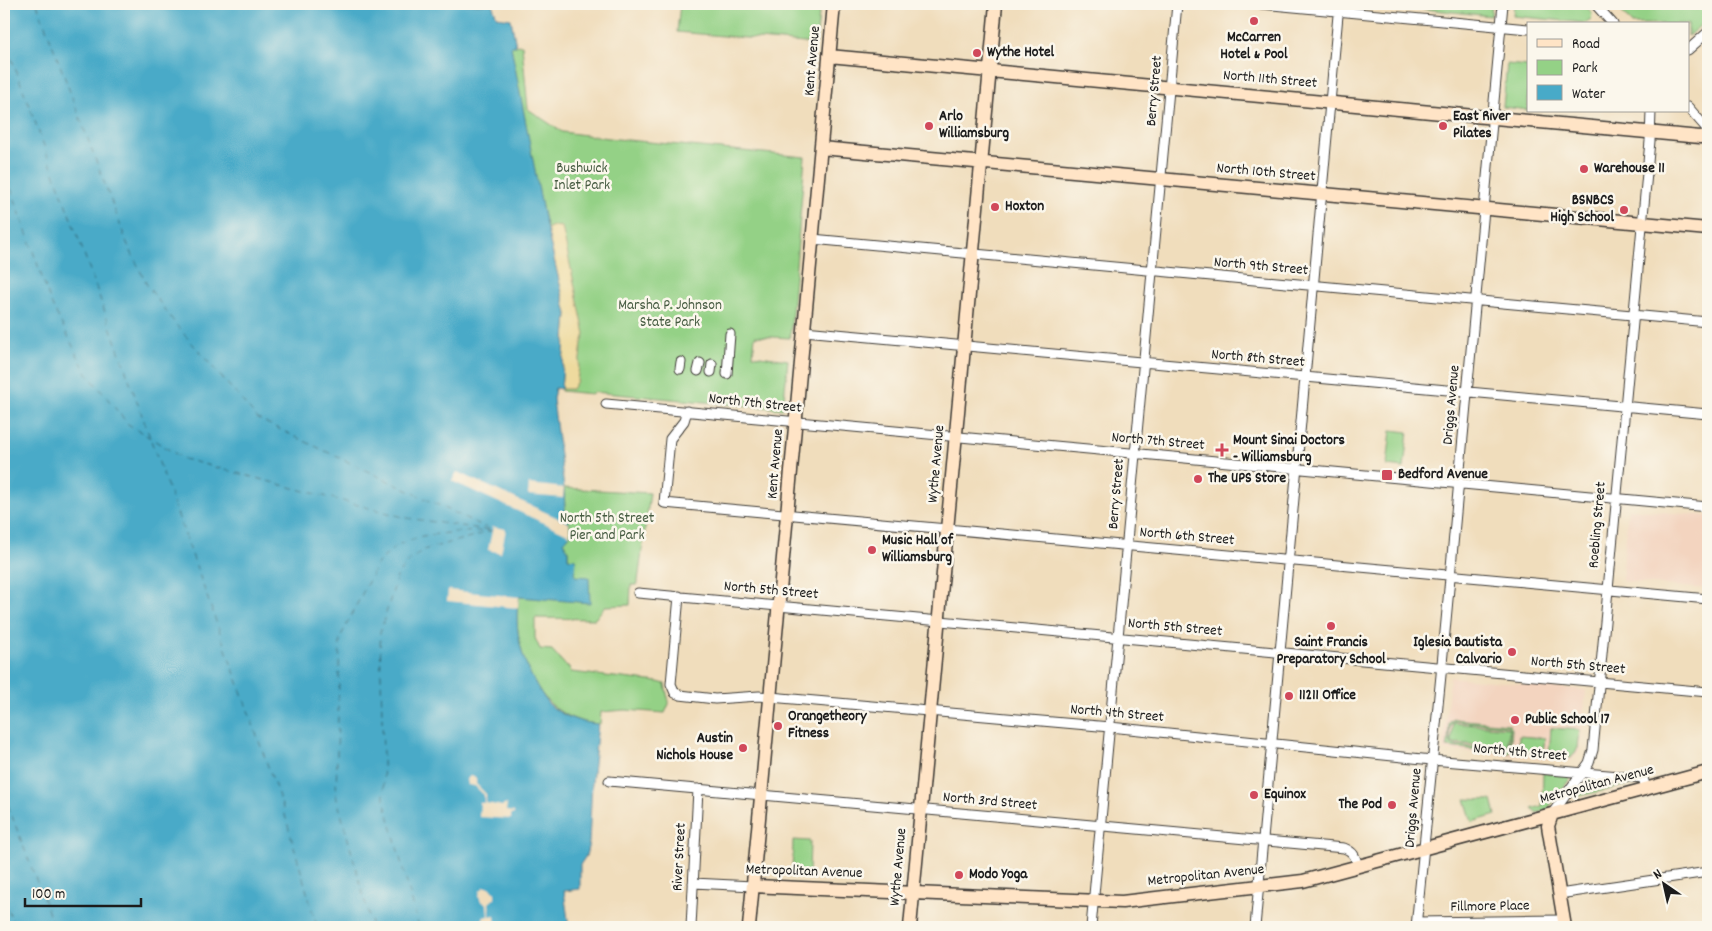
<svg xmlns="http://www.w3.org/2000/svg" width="1712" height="931" viewBox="0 0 1712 931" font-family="Dekko,sans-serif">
<rect width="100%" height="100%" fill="#fbf7ec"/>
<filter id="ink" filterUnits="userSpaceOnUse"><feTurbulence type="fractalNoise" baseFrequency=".02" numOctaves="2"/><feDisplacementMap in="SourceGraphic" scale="10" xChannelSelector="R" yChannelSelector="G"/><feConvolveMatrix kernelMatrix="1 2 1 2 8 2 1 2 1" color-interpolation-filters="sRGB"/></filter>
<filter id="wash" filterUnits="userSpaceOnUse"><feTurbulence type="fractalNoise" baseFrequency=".0096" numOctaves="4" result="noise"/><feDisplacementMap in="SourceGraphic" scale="20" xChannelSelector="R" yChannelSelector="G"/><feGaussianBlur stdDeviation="1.12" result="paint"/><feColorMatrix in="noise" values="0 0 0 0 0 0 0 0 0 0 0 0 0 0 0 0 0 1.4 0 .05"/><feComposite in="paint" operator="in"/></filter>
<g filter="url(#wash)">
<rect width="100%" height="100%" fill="#f0ddbc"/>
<!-- built -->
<path fill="#f3d4bf" d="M1628 509 1708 516V589L1622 581Z
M1450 677 1586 690 1580 750 1571 761 1443 750Z"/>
<!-- green -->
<path fill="#94d186" stroke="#587651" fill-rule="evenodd" d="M680 4H820L816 44 677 32Z
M1377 4H1492L1491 16Z
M1514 4H1584L1592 13 1591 20 1586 23 1513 16Z
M1615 4H1708V19L1688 36V24H1632Z
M522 45 528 109 562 132 617 139 805 157 790 338 755 336 753 355 788 360 783 409 593 392 592 394 561 391 567 314 540 199 510 46Z
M1507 64 1528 66V110L1503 107Z
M1391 430 1408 432 1404 468 1387 466Z
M564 488 650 493 638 581 636 585H631L630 605 605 606 595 619 535 618V638L540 649 552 650 566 666 569 667 571 672 658 682 665 684 669 704 665 713 625 710 601 712 600 724C540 722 515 659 517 608L448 590 575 576 568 558V551L564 542 569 523 565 511Z
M1453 719 1509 724 1512 729 1510 753 1447 747 1448 744 1449 723ZM1453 721 1508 726 1510 729 1509 747 1504 750 1453 745C1447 740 1449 727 1453 721Z
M1453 723 1509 728 1507 747 1451 743Z
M1551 728 1580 730 1578 748 1571 758 1549 756Z
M1519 736 1545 738 1543 753 1518 751Z
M1543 773 1572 776 1547 810 1537 813 1532 809 1542 806Z
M1590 777 1638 783 1575 797Z
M1465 799 1492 800 1496 815 1472 822Z
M793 840 810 841 809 875 792 874Z"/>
<!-- sand -->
<path fill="#eeda9e" stroke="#857b5d" d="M553 226 562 227 585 334 582 343 577 381 572 389H561L567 314 547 229Z"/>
<!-- water -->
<path fill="#48aac8" stroke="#326372" d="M4 4H492L497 17 511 19 516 46H511L544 217 567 314 561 389 555 388 553 399 564 488 565 511 569 523 570 535 564 542 568 551V558L576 559 575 576 589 577 590 603 519 597C513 630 522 663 540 691 543 696 546 701 549 704 561 716 581 723 598 724L592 783 589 843 586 856 580 865V889L564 891 569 927H4Z"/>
<!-- pier -->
<path fill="#f0ddbc" d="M457 472 569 523 570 535 452 481Z
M529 484 564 488 563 498 528 495Z
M493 527 506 529 501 553 488 550Z
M448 590 519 597 518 608 447 601Z
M470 776 476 778V784L486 794V803L502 806 507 804 506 811 514 812V814H511V819L479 817 480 803H484V795L475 786 468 785 467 779Z
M484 887H490L495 893V898L489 903 490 916 495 915 496 927H484L483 917 488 916 487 904 481 901 479 896 480 891Z"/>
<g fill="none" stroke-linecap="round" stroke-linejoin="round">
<!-- ferry -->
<path stroke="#305c69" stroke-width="1" stroke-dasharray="6 5" stroke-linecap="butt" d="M37 4 127 243 147 285 177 326 258 419 493 531
M4 38 83 251 283 808 317 927
M4 168 51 303 86 372 128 424 184 459 407 518 489 530
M4 795 54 927
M4 899 15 927
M372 927 336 795 340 638 377 564 397 545 422 536 456 532 492 531
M419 927 384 800 380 633 398 574 410 560 423 550 489 532"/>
</g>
</g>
<g filter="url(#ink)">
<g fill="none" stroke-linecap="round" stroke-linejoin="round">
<!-- street casing -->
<g stroke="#3c3934" stroke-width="11">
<path id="street" d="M1261 4 1528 29
M1595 4 1613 24
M1688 50 1708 32
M1688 107 1708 130
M812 239 1708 322
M804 331 1708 414
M680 369 681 362
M698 371 700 363
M711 372 712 364
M727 374 730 334
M606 404 1708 507
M687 411 684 421 670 439 664 503 1708 599
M638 593 1708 692
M679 596 671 684 675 693 680 695 715 699 759 696 1110 727 1432 760 1643 778 1646 788
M609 781 1344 848C1354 852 1355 856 1358 866
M1552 814 1589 763 1593 750 1650 141 1651 111
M693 883 753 886
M1559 894 1708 872
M1417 922 1563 920
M691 927 698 789
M1091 927 1177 4
M1255 927 1339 4
M1416 927 1441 675 1503 4"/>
</g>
<!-- secondary casing -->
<g stroke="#3c3934" stroke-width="15">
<path id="secondary" d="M829 56 1700 137 1708 136
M821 148 1708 229
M1552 814 1548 826 1565 927
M753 886 1122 902 1303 881 1708 772
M749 927 834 4
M910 927 996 4"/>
</g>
<!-- street -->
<use href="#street" stroke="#fff" stroke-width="9"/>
<!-- secondary -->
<use href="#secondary" stroke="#ffe4c6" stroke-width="12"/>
</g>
</g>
<!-- markers -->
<g fill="#d1495b" stroke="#fbf7ec" stroke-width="2">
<circle cx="1254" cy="21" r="5"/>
<circle cx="977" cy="53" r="5"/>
<circle cx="929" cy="126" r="5"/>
<circle cx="1443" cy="126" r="5"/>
<circle cx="1584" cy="169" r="5"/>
<circle cx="995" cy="207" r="5"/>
<circle cx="1624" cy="210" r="5"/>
<path d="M1219.5 442.5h5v5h5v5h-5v5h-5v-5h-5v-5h5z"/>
<rect x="1381" y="469" width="12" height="12" rx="2.5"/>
<circle cx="1198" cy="479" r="5"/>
<circle cx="872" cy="550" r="5"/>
<circle cx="1331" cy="626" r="5"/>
<circle cx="1512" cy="652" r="5"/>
<circle cx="1289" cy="696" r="5"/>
<circle cx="1515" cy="720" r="5"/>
<circle cx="778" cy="726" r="5"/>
<circle cx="743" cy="748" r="5"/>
<circle cx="1254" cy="795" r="5"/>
<circle cx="1392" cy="805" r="5"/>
<circle cx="959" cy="875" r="5"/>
</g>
<g text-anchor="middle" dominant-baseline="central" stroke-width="5" stroke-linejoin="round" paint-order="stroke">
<!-- poi labels -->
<g font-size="15" font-weight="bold" fill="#1c1c1c" stroke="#fbf7ec" text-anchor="start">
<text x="1254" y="38" text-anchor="middle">McCarren<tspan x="1254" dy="17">Hotel &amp; Pool</tspan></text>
<text x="987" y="53">Wythe Hotel</text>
<text x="939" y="117">Arlo<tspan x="939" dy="17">Williamsburg</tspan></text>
<text x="1453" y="117">East River<tspan x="1453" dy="17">Pilates</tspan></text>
<text x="1594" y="169">Warehouse 11</text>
<text x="1614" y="201" text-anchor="end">BSNBCS<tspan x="1614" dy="17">High School</tspan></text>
<text x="1005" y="207">Hoxton</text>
<text x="1233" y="441">Mount Sinai Doctors<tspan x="1233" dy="17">- Williamsburg</tspan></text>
<text x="1398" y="475">Bedford Avenue</text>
<text x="1208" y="479">The UPS Store</text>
<text x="882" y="541">Music Hall of<tspan x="882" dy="17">Williamsburg</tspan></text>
<text x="1331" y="643" text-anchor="middle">Saint Francis<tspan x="1331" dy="17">Preparatory School</tspan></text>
<text x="1502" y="643" text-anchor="end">Iglesia Bautista<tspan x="1502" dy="17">Calvario</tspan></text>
<text x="1299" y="696">11211 Office</text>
<text x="788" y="717">Orangetheory<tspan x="788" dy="17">Fitness</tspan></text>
<text x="1525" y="720">Public School 17</text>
<text x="733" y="739" text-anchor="end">Austin<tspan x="733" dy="17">Nichols House</tspan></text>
<text x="1264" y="795">Equinox</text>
<text x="1382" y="805" text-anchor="end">The Pod</text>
<text x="969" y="875">Modo Yoga</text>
</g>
<!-- street labels -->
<g font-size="15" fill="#1c1c1c" stroke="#fbf7ec">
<text transform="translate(813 61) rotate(-85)">Kent Avenue</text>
<text transform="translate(1270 80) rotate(5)">North 11th Street</text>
<text transform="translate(1155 91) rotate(-85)">Berry Street</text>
<text transform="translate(1266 173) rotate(5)">North 10th Street</text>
<text transform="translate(1261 267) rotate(5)">North 9th Street</text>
<text transform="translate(1258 359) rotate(5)">North 8th Street</text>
<text transform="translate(755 404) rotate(6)">North 7th Street</text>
<text transform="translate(1452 405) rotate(-85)">Driggs Avenue</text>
<text transform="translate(1158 442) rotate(5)">North 7th Street</text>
<text transform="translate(776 464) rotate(-85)">Kent Avenue</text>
<text transform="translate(937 464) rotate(-85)">Wythe Avenue</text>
<text transform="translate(1117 494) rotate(-85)">Berry Street</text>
<text transform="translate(1598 525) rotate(-85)">Roebling Street</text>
<text transform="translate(1187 537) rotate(5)">North 6th Street</text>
<text transform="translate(771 591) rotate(5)">North 5th Street</text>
<text transform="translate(1175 628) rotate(5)">North 5th Street</text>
<text transform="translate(1578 666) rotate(5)">North 5th Street</text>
<text transform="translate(1117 714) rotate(5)">North 4th Street</text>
<text transform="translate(1520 753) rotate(5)">North 4th Street</text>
<text transform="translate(1597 785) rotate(-15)">Metropolitan Avenue</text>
<text transform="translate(990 802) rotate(5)">North 3rd Street</text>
<text transform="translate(1414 808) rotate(-85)">Driggs Avenue</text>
<text transform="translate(680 857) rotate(-87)">River Street</text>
<text transform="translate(899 867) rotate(-85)">Wythe Avenue</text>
<text transform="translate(804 872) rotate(2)">Metropolitan Avenue</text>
<text transform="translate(1206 876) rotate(-6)">Metropolitan Avenue</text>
<text transform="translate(1490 907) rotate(-1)">Fillmore Place</text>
</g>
<!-- park labels -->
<g font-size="15" fill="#465b41" stroke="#fbf7ec">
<text x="582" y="169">Bushwick<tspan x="582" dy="17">Inlet Park</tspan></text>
<text x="670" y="306">Marsha P. Johnson<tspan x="670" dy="17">State Park</tspan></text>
<text x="607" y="519">North 5th Street<tspan x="607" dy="17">Pier and Park</tspan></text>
</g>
</g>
<!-- margin -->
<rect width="1712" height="931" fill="none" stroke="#fbf7ec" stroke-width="20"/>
<!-- legend -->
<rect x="1527" y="22" width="162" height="90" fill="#fbf7ec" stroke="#a29f99"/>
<rect x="1537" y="39" width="25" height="8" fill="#ffe4c6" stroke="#a29f99"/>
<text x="1572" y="48" font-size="15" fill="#1c1c1c">Road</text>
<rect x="1537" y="60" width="25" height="15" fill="#94d186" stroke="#a29f99"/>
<text x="1572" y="72" font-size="15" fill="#1c1c1c">Park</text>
<rect x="1537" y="85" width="25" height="15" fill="#48aac8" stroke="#a29f99"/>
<text x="1572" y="98" font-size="15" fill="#1c1c1c">Water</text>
<!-- north arrow -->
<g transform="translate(1664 884) rotate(326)" stroke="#fbf7ec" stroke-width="4" paint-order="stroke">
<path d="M0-4L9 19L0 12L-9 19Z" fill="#1c1c1c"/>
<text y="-8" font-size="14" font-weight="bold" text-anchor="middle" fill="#1c1c1c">N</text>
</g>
<!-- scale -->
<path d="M25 898v8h116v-8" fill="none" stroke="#1c1c1c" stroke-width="2.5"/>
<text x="32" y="898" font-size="15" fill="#1c1c1c" stroke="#fbf7ec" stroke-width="4" paint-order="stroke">100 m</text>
</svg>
